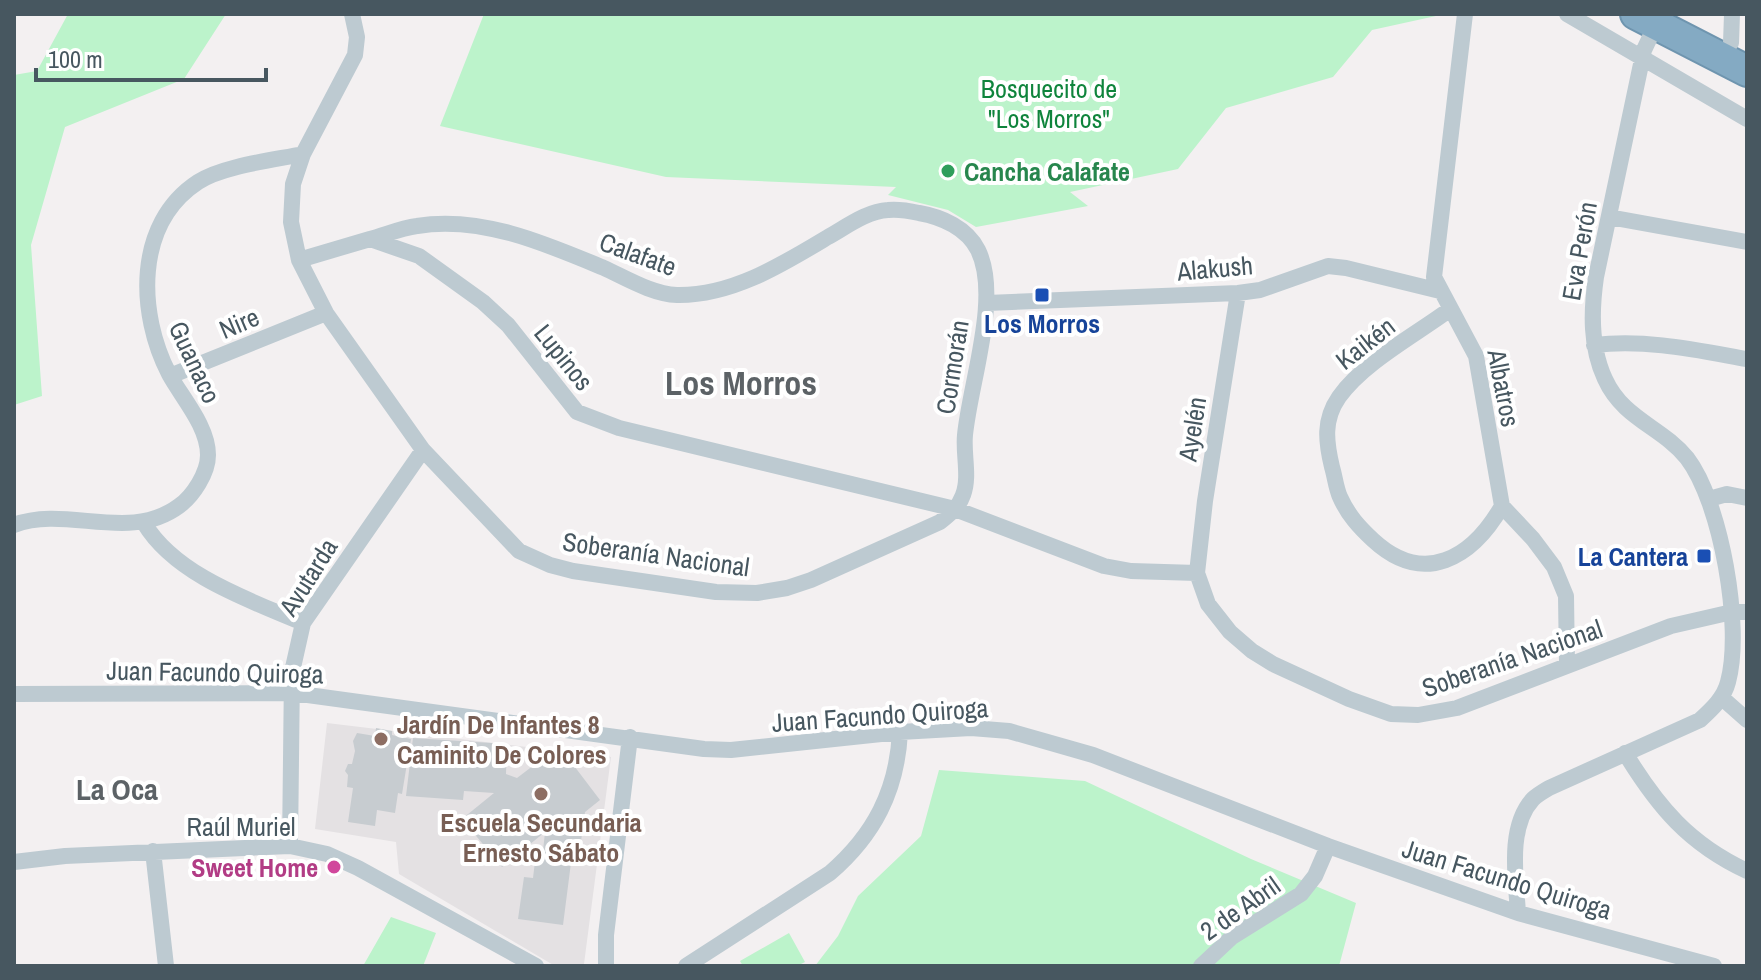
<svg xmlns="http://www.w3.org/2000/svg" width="1761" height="980" viewBox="0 0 1761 980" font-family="'Archivo Narrow',sans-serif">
<rect width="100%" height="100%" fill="#f3f0f1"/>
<!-- education -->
<path fill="#e4e1e3" d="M327 723 611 757 584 964 579 966H555L399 874 396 842 315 829Z"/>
<!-- green -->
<path fill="#bcf3cb" d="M68 14H226L184 79 65 127 31 245 42 396 14 405V75L37 71Z
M484 14H1445L1372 30 1333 77 1226 108 1178 169 1070 192 1088 206 976 227 948 210 888 195 896 187 666 177 440 126Z
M939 770 1085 781 1251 859 1356 903 1339 966H815L838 936 858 896 921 836Z
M391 917 436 933 423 966H363Z
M789 933 805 962 797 966H743L740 961Z"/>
<!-- building -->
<path fill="#c7ccd0" d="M376 728 392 731V735L411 739 402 794 398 793 395 813 377 810 375 826 348 822 353 788 347 787 348 775 345 771 348 764H352L355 751 353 741 357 733 375 736Z
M413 738 507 744 506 774 517 778 559 746 600 800 585 812 579 856 572 855 563 925 518 919 524 877 533 878 536 853 543 851 545 832 502 867 462 819 494 793 464 791 463 800 406 796Z"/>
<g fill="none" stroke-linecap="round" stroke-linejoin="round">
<!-- highway casing -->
<g stroke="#6f95af" stroke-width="34">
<path id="highway" d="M1636 14 1747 71"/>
</g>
<!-- street -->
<path stroke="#bdcad1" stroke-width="16" d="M352 14 357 37 355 55 303 154 293 184 291 222 299 260 326 313 423 450 519 551 550 565 573 571 716 592 757 593 787 588 811 580 940 522C949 515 959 507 963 495 970 477 963 454 965 435 970 383 1001 297 978 250 967 228 942 217 919 213 910 211 897 209 888 210 867 211 846 227 828 237 783 264 732 296 677 295 652 294 626 278 604 268 547 244 480 215 417 226 401 228 385 235 370 239
M1465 14 1434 277 1476 356 1502 506 1533 539 1554 567 1566 596 1567 665
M1567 14 1747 119
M1731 43 1732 14
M1609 217 1747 242
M299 260 370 239 419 256 483 302 508 325 577 412 619 428 955 509 1104 566 1131 571 1197 573 1208 604 1230 632 1252 651 1273 664 1349 699 1391 714 1418 715 1457 708 1671 626 1732 612H1747
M987 303 1238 293 1260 290 1328 266 1346 268 1440 291
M1449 310C1415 335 1363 363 1339 397 1323 420 1326 442 1332 467 1335 477 1336 488 1340 497 1348 515 1359 527 1373 540 1424 587 1472 558 1502 506
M1594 345C1647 339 1696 350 1747 359
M170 376 326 313
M1709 499 1727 494 1747 498
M144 523C175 575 249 600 303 623
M14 525C67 505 129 543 179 506 193 496 208 473 208 455 208 426 182 398 169 374 138 314 134 224 198 182 222 166 274 160 303 154
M1197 573 1205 501 1238 293
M14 694 293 693 704 749 731 750 900 732 971 728 1009 731 1093 755 1328 846 1518 913 1714 966
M1721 697 1747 720
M1625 753C1658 807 1689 844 1747 871
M290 846 292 672 303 623 423 450
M153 851 166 966
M14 862 65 856 290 846 327 854 358 868 536 966
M1518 913C1516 879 1507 827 1533 799 1537 795 1544 791 1549 788L1700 720C1712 709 1724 698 1728 682 1743 628 1721 502 1687 458 1662 427 1623 419 1605 379 1590 347 1591 311 1596 277L1644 50 1659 18
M606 966V935L630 737
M686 966 830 873C874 835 897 791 900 732
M1201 966 1232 937 1301 894 1315 876 1328 846"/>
<!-- highway -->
<use href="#highway" stroke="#84aac3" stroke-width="30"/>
</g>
<!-- markers -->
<circle fill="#2e9e5b" stroke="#fff" stroke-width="3" cx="948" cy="171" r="8"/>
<g fill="#1a4fb4" stroke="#fff" stroke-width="3">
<rect x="1034" y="287" width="16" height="16" rx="4"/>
<rect x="1696" y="548" width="16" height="16" rx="4"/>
</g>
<g fill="#8d6e63" stroke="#fff" stroke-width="3">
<circle cx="381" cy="739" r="8"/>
<circle cx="541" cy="794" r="8"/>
</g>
<circle fill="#d1479c" stroke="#fff" stroke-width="3" cx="334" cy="867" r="8"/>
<g text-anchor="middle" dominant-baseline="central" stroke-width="8" stroke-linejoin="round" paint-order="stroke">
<!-- park labels -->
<g font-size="26" fill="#0f843c" stroke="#fff">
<text x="1049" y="88">Bosquecito de<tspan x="1049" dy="30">"Los Morros"</tspan></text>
</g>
<!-- leisure labels -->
<g font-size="26" font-weight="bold" fill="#27864d" stroke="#fff" text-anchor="start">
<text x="964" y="171">Cancha Calafate</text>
</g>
<!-- street labels -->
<g font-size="26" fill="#475760" stroke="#fff">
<text transform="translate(1579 251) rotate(-80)">Eva Perón</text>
<text transform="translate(638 254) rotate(20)">Calafate</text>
<text transform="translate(1215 268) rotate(-5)">Alakush</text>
<text transform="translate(239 323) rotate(-23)">Nire</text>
<text transform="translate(1365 343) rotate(-38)">Kaikén</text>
<text transform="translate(564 357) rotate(51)">Lupinos</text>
<text transform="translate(195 362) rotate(65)">Guanaco</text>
<text transform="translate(952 367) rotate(-81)">Cormorán</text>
<text transform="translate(1504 388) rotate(79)">Albatros</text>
<text transform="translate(1192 429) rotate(-81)">Ayelén</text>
<text transform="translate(656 554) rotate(8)">Soberanía Nacional</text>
<text transform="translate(308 577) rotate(-58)">Avutarda</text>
<text transform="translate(1512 658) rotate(-19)">Soberanía Nacional</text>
<text transform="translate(215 672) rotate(1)">Juan Facundo Quiroga</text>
<text transform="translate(880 715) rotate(-4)">Juan Facundo Quiroga</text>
<text x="241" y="826">Raúl Muriel</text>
<text transform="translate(1507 879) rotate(17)">Juan Facundo Quiroga</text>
<text transform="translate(1240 908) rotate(-35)">2 de Abril</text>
</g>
<!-- transit labels -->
<g font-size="26" font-weight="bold" fill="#164399" stroke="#fff">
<text x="1042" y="323">Los Morros</text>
<text x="1688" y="556" text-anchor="end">La Cantera</text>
</g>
<!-- education labels -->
<g font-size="26" font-weight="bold" fill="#785e54" stroke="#fff" text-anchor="start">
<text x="397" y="724">Jardín De Infantes 8<tspan x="397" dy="30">Caminito De Colores</tspan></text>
<text x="541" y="822" text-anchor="middle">Escuela Secundaria<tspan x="541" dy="30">Ernesto Sábato</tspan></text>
</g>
<!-- hotel labels -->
<g font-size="26" font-weight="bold" fill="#b23c85" stroke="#fff" text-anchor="end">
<text x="318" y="867">Sweet Home</text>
</g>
<!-- quarter labels -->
<g font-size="30" font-weight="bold" fill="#5c6266" stroke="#fff">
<text x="117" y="789">La Oca</text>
</g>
<!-- district labels -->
<g font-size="34" font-weight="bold" fill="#5c6266" stroke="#fff">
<text x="741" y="383">Los Morros</text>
</g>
</g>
<!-- border -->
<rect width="1761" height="980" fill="none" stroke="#475760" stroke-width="32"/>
<!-- scale -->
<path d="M36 68v12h230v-12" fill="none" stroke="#475760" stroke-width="4"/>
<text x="48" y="68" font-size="24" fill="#475760" stroke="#ffffff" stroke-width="6" paint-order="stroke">100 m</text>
</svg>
